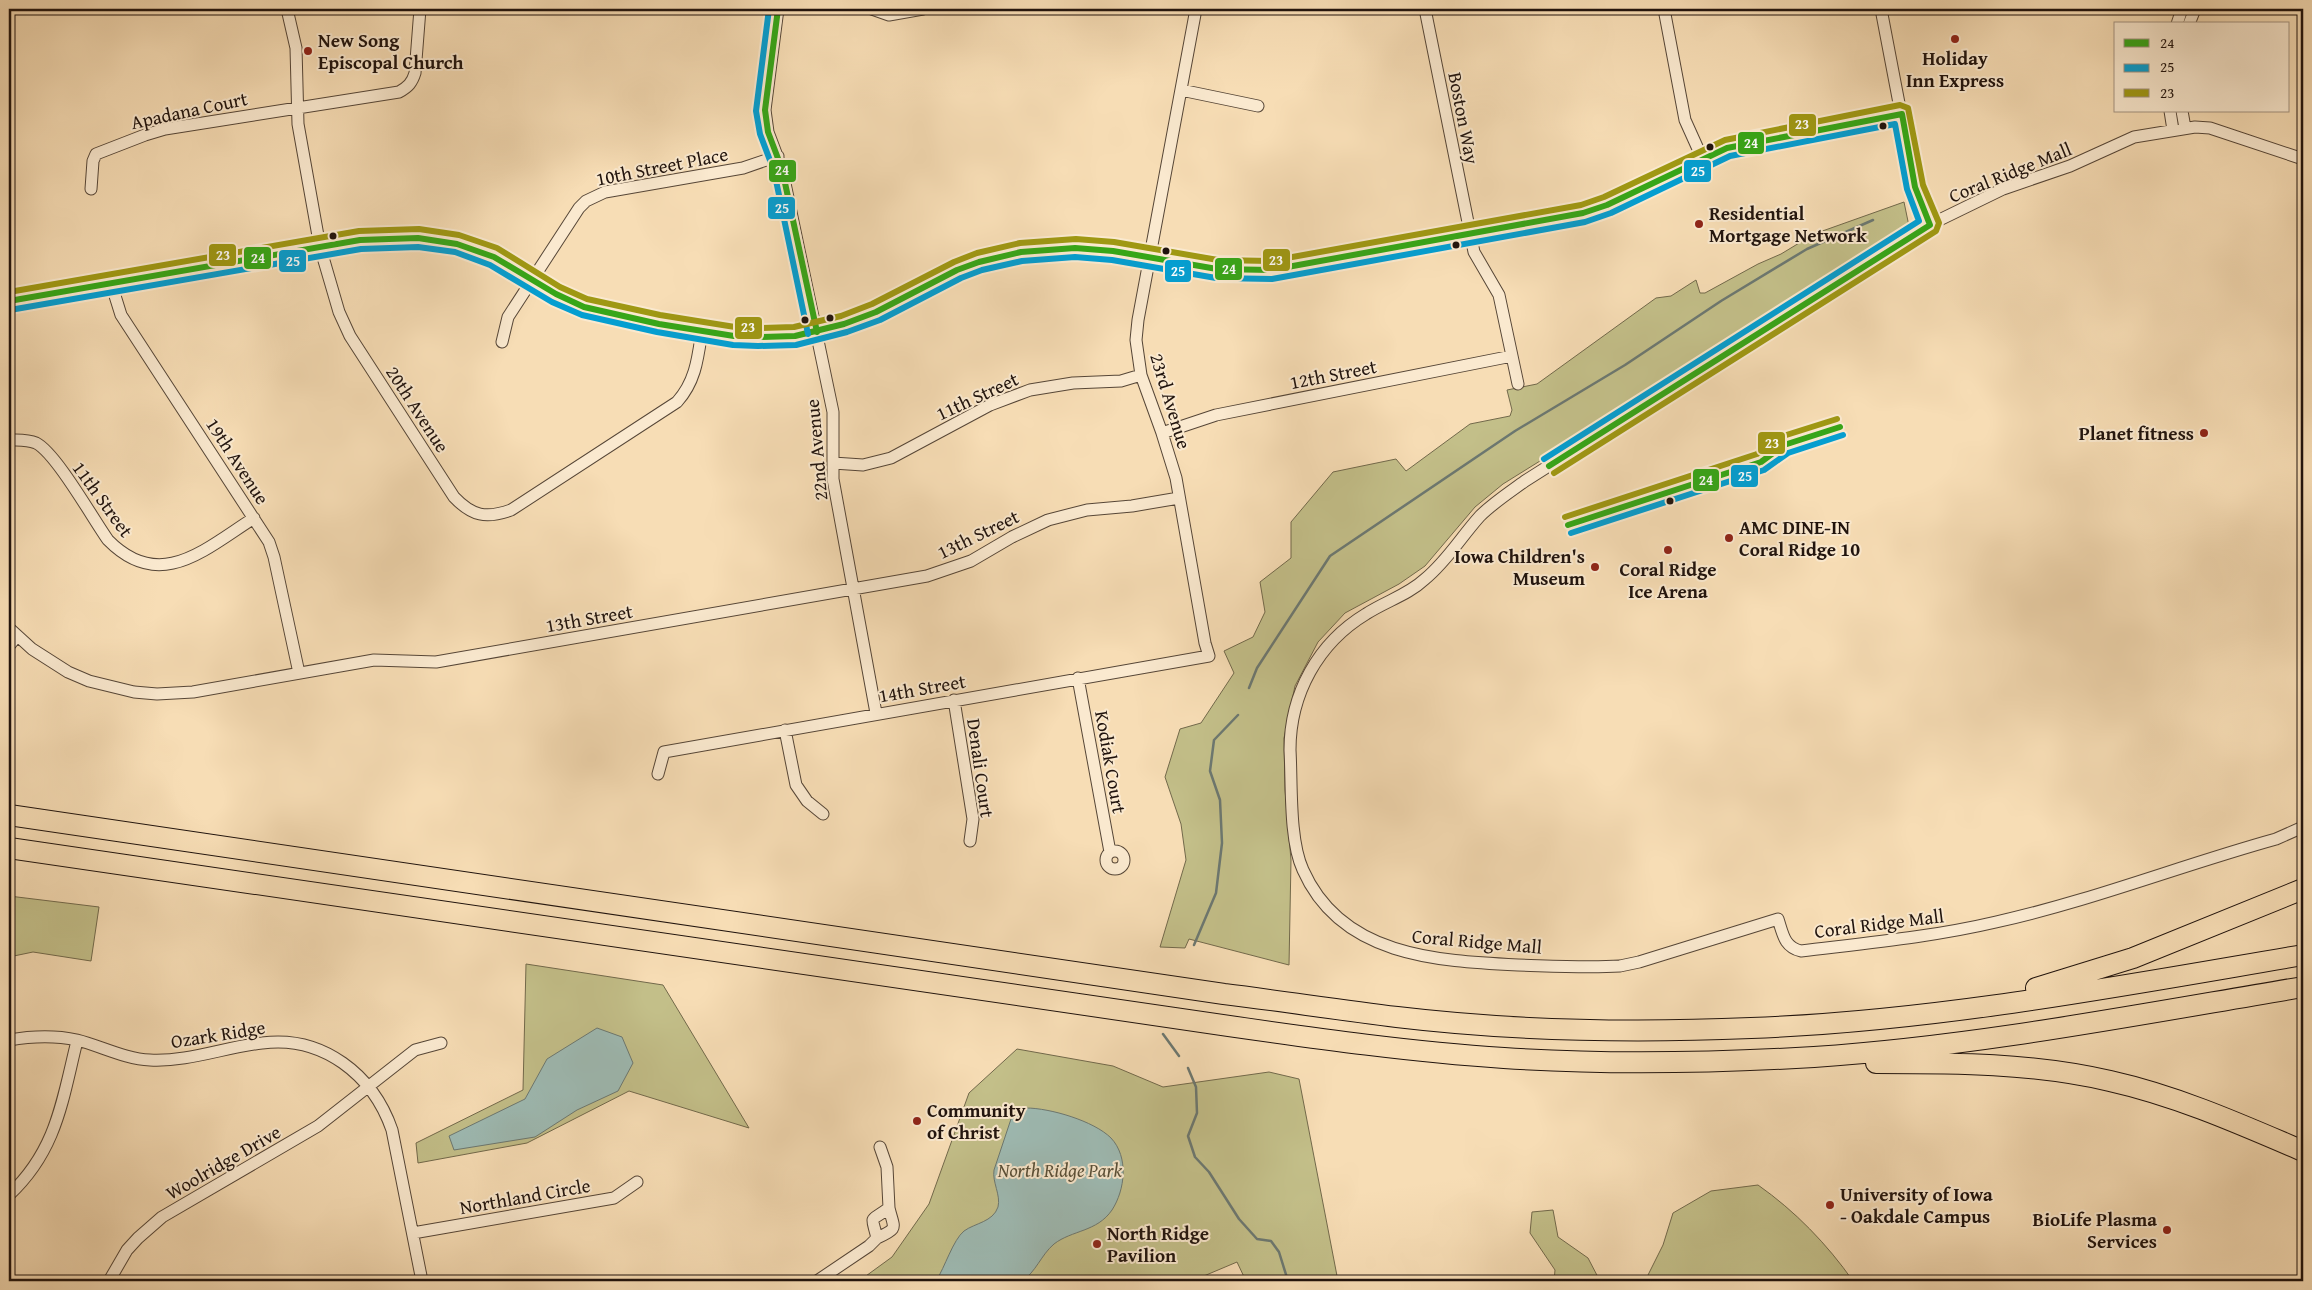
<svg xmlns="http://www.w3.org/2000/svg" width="2312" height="1290" viewBox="0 0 2312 1290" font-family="'Gentium Book Plus',serif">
<rect width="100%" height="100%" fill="#f7ddb5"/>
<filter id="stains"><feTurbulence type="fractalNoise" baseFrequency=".004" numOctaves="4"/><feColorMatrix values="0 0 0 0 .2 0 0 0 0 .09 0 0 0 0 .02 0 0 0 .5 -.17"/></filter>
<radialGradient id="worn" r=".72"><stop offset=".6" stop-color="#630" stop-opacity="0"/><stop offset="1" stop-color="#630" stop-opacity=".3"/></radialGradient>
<!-- green -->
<path fill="#c3bf89" stroke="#72694b" d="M1904 202 1910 231 1503 484 1475 507 1425 566 1399 584 1345 613 1318 642 1295 686 1284 738 1285 790 1291 860 1289 965 1189 939 1185 948 1160 947 1186 860 1181 824 1165 777 1180 729 1201 723 1234 673 1224 651 1253 637 1265 612 1260 582 1291 558V522L1333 472 1396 459 1406 471 1470 424 1510 416 1512 410 1507 390 1537 384 1656 298 1671 296 1696 280 1700 293H1705L1758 264 1781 254 1814 234Z
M9 896 99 907 91 961 33 952 9 957Z
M526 964 663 985 749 1128 629 1091 527 1143 418 1163 416 1143 523 1090Z
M1017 1049 1113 1066 1163 1087 1269 1072 1299 1079 1338 1281H1246L1237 1262 1192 1281H859L892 1257 929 1204 969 1093Z
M1758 1185C1795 1211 1827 1244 1853 1281H1645L1663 1245 1673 1213 1711 1191Z
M1553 1210 1558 1237 1588 1258 1600 1281H1554L1555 1270 1530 1233 1532 1212Z"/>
<!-- water -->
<path fill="#9ebbb4" stroke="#6c7871" d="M597 1028 622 1037 633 1063 618 1091 577 1110 535 1137 454 1150 449 1136 525 1099 547 1059Z
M1026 1108C1050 1108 1094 1121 1111 1138 1129 1157 1125 1190 1112 1210 1097 1232 1072 1230 1054 1244 1041 1255 1036 1272 1022 1281H936C945 1267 953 1240 964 1231 975 1223 993 1222 998 1207 1001 1195 992 1182 994 1170L1011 1119 1016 1114Z"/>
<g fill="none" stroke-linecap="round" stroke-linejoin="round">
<!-- stream -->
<path stroke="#6c7871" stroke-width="2.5" d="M1249 688 1257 668 1330 556 1515 431 1625 365 1721 301 1807 249 1873 220
M1194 945 1216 893 1222 843 1220 800 1210 771 1214 740 1238 715
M1163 1034 1179 1056
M1188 1068 1196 1087 1197 1113 1188 1136 1195 1157 1209 1172 1239 1219 1257 1239 1271 1241 1279 1252 1288 1281"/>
<!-- minor casing -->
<g stroke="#564637" stroke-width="13">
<path id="minor" d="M287 9 296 48 298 124 320 247 339 312 350 336 454 497C472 516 486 519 511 510L677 402C696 381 698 357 702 330
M778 9 765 110 768 132 782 169 833 412V479L876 713
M872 9 889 15 923 9
M1425 9 1474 252 1499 295 1518 384
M1664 9 1685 120 1703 160
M1881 9 1915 187 1930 225
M2177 24 2182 9
M2189 24 2195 9
M1181 90 1258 106
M2170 111 2173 130
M2182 111 2185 128
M2303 159 2210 128 2195 127 2134 137 2070 166 2003 189 1925 227 1525 481C1510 492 1493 503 1480 516 1461 537 1447 561 1425 579 1408 595 1386 601 1366 614 1318 643 1290 694 1290 750 1292 784 1289 840 1303 870 1341 956 1436 961 1518 965 1552 966 1586 968 1620 966L1639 962 1778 919C1783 934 1784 947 1801 951 1867 943 1932 937 1996 922 2091 901 2182 865 2276 839L2303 827
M91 189 93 161 96 154 145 135 165 129 399 92C408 87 412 83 415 73L420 9
M111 283 121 315 269 542 274 557 299 673
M9 301 360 240C411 234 466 238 511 266 535 280 558 299 584 307 632 322 685 327 734 336L758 337 795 336 844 324 876 312 957 270 979 262 1021 252 1075 248 1113 251 1217 269 1271 270 1583 213 1607 205 1727 148 1902 114
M502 342 508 317 579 208 586 201 605 192 743 168 778 156
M1162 433 1216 415 1512 356
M9 440C18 440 27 439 36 443 56 453 93 519 108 540 160 593 205 549 254 518
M833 463 863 465 891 458 990 405 1030 390 1073 383 1121 381 1141 375
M9 628 32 649 68 672 89 681 134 692 157 694 193 692 374 660 436 662 927 576 971 561 1012 537 1048 520 1087 510 1132 506 1179 498
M9 646 17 636
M1078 678 1110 852
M954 700 973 819 970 841
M785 730 796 785 807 801 823 814
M658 774 664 752 1209 656 1205 643 1176 478 1162 433 1141 375 1136 340 1138 320 1196 9
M1106 860a9 9 0 1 1 18 0a9 9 0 1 1-18 0Z
M9 1040C32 1036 54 1035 77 1040 101 1046 125 1059 150 1060 188 1062 225 1047 262 1043 323 1035 373 1075 392 1130L422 1281
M880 1147 887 1167 889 1208
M9 1195C57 1150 62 1101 77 1041
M889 1208C894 1229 899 1228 877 1238 871 1213 869 1223 889 1208Z
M413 1233 614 1198 637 1182
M109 1281 127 1250 138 1238 162 1217 318 1126 415 1050 441 1043
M817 1281 869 1246 877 1238"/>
</g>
<!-- motorway casing -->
<g stroke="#20130d" stroke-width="22">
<path id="motorway" d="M9 815 1224 994C1281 1001 1339 1010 1397 1017 1514 1031 1634 1033 1751 1028 1937 1021 2120 986 2303 955
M9 848 1229 1026C1320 1039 1412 1052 1504 1058 1607 1065 1711 1063 1814 1057 1978 1046 2141 1014 2303 987
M2036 988 2133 958 2303 889
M1876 1063C1955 1063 2033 1063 2110 1081 2177 1096 2240 1124 2303 1151"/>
</g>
<!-- minor -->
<use href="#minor" stroke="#fae9cf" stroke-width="11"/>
<!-- motorway -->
<use href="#motorway" stroke="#f7ddb5" stroke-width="20"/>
<!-- bus-1 casing -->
<g stroke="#fae9cf" stroke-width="10">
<path id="bus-1" d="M778 9 765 110 768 132 782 169 817 332
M9 301 360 240 418 238 457 244 494 257 556 294 584 307 659 324 734 336 758 337 795 336 844 324 876 312 957 270 979 262 1021 252 1075 248 1113 251 1217 269 1271 270 1583 213 1607 205 1727 148 1902 114 1915 187 1930 225 1549 466
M1568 525 1761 462 1784 445 1840 427"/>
</g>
<!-- bus-2 casing -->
<g stroke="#fae9cf" stroke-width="10">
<path id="bus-2" d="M769 9 756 111 760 134 774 171 808 334
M10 310 361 249 418 247 455 252 490 265 552 302 582 315 657 332 733 345 758 346 796 345 847 332 880 320 961 278 982 270 1022 261 1075 257 1112 260 1216 278 1272 279 1585 222 1611 213 1730 156 1895 124 1907 189 1919 221 1544 459
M1571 533 1764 470 1788 453 1843 435"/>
</g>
<!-- bus-3 casing -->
<g stroke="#fae9cf" stroke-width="10">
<path id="bus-3" d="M9 292 359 231 419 229 459 235 497 248 560 287 587 299 660 315 735 327 758 328 794 327 841 316 872 304 954 262 977 253 1020 243 1076 239 1114 242 1218 260 1270 261 1581 205 1604 197 1725 140 1900 105 1908 108 1923 185 1939 223 1936 231 1554 473
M1565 517 1757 454 1780 437 1837 419"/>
</g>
<!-- bus-1 -->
<use href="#bus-1" stroke="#37a618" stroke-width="6"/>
<!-- bus-2 -->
<use href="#bus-2" stroke="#059ed0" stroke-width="6"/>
<!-- bus-3 -->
<use href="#bus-3" stroke="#9f9813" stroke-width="6"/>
</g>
<!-- markers -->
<g fill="#8f2418" stroke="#fae9cf" stroke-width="2">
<circle cx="1955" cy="39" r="5"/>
<circle cx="308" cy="51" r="5"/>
<circle cx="1699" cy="224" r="5"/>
<circle cx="2204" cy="433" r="5"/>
<circle cx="1729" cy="538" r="5"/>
<circle cx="1668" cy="550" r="5"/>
<circle cx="1595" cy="567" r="5"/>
<circle cx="917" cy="1121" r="5"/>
<circle cx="1830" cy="1205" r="5"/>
<circle cx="2167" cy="1230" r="5"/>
<circle cx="1097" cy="1244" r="5"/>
</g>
<g fill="#20130d" stroke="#fae9cf" stroke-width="2">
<circle cx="1883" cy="126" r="4.5"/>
<circle cx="1710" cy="147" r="4.5"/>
<circle cx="333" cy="236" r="4.5"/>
<circle cx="1456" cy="245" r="4.5"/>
<circle cx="1166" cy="251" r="4.5"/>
<circle cx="830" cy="318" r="4.5"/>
<circle cx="805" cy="320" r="4.5"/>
<circle cx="1670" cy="501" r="4.5"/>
</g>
<g text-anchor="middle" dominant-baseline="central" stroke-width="4" stroke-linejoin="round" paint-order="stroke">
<!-- poi labels -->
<g font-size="19" font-weight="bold" fill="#20130d" stroke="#fae9cf" text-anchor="start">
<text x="318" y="40">New Song<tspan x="318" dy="22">Episcopal Church</tspan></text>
<text x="1955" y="58" text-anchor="middle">Holiday<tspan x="1955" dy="22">Inn Express</tspan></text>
<text x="1709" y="213">Residential<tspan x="1709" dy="22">Mortgage Network</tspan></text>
<text x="2194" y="433" text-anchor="end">Planet fitness</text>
<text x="1739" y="527">AMC DINE-IN<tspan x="1739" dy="22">Coral Ridge 10</tspan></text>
<text x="1585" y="556" text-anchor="end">Iowa Children's<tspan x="1585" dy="22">Museum</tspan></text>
<text x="1668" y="569" text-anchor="middle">Coral Ridge<tspan x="1668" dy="22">Ice Arena</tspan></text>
<text x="927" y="1110">Community<tspan x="927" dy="22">of Christ</tspan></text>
<text x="1840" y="1194">University of Iowa<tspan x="1840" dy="22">- Oakdale Campus</tspan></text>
<text x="2157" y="1219" text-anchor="end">BioLife Plasma<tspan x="2157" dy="22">Services</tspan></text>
<text x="1107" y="1233">North Ridge<tspan x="1107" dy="22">Pavilion</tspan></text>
</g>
<!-- street labels -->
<g font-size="19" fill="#20130d" stroke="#fae9cf">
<text transform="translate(189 110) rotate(-12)">Apadana Court</text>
<text transform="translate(1464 118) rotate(79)">Boston Way</text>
<text transform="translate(662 166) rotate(-11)">10th Street Place</text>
<text transform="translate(2010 172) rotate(-22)">Coral Ridge Mall</text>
<text transform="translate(1333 374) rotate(-11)">12th Street</text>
<text transform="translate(977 396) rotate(-25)">11th Street</text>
<text transform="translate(1171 401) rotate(73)">23rd Avenue</text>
<text transform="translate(418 409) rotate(57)">20th Avenue</text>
<text transform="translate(816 450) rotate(-95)">22nd Avenue</text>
<text transform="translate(238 461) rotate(57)">19th Avenue</text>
<text transform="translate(103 499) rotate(54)">11th Street</text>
<text transform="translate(978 534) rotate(-26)">13th Street</text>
<text transform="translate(589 618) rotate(-10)">13th Street</text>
<text transform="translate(922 688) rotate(-10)">14th Street</text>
<text transform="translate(1111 762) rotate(80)">Kodiak Court</text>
<text transform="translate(981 768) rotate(82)">Denali Court</text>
<text transform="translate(1879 923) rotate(-7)">Coral Ridge Mall</text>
<text transform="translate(1477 941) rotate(5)">Coral Ridge Mall</text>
<text transform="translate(218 1034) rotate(-9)">Ozark Ridge</text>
<text transform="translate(223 1162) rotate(-30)">Woolridge Drive</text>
<text transform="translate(525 1196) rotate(-10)">Northland Circle</text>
</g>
<!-- park labels -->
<g font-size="19" font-style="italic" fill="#594f38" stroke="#fae9cf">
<text x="1060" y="1170">North Ridge Park</text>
</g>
</g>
<g stroke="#fae9cf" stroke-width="2">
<rect x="1788" y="113" width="29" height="24" rx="5" fill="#9f9813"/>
<rect x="1737" y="131" width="28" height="24" rx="5" fill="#37a618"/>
<rect x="768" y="159" width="29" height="24" rx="5" fill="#37a618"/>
<rect x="1683" y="159" width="29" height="24" rx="5" fill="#059ed0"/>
<rect x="767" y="196" width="29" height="24" rx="5" fill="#059ed0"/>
<rect x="208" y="243" width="29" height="24" rx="5" fill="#9f9813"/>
<rect x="243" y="246" width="29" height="24" rx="5" fill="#37a618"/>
<rect x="1262" y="248" width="29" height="24" rx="5" fill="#9f9813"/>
<rect x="278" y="249" width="29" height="24" rx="5" fill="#059ed0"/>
<rect x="1214" y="257" width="29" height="24" rx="5" fill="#37a618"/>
<rect x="1164" y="259" width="28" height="24" rx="5" fill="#059ed0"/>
<rect x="734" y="316" width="29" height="24" rx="5" fill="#9f9813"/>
<rect x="1757" y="431" width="29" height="24" rx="5" fill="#9f9813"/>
<rect x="1730" y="464" width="29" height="24" rx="5" fill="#059ed0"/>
<rect x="1692" y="468" width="28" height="24" rx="5" fill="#37a618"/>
</g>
<g font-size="14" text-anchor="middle" font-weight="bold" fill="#fff">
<text x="1802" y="129">23</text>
<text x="1751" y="148">24</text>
<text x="782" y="175">24</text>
<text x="1698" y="176">25</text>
<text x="782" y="213">25</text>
<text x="223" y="260">23</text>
<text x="258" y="263">24</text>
<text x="1276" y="265">23</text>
<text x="293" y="266">25</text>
<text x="1229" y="274">24</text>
<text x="1178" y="276">25</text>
<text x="748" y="332">23</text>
<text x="1772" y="448">23</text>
<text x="1745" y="481">25</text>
<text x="1706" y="485">24</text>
</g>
<!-- margin -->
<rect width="2312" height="1290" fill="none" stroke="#f7ddb5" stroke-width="30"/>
<rect x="10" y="10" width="2292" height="1270" fill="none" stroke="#20130d" stroke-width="2.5"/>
<rect x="15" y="15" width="2282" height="1260" fill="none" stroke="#20130d"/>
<!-- legend -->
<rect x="2114" y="22" width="175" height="90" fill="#fae9cf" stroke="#a39381"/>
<rect x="2124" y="39" width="25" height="8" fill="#37a618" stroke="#a39381"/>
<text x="2160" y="48" font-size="15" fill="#20130d">24</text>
<rect x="2124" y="64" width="25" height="8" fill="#059ed0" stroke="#a39381"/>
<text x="2160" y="72" font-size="15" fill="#20130d">25</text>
<rect x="2124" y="89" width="25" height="8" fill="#9f9813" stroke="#a39381"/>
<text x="2160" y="98" font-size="15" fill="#20130d">23</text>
<rect width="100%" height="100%" filter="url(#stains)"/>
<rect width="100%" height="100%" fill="url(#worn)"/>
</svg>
